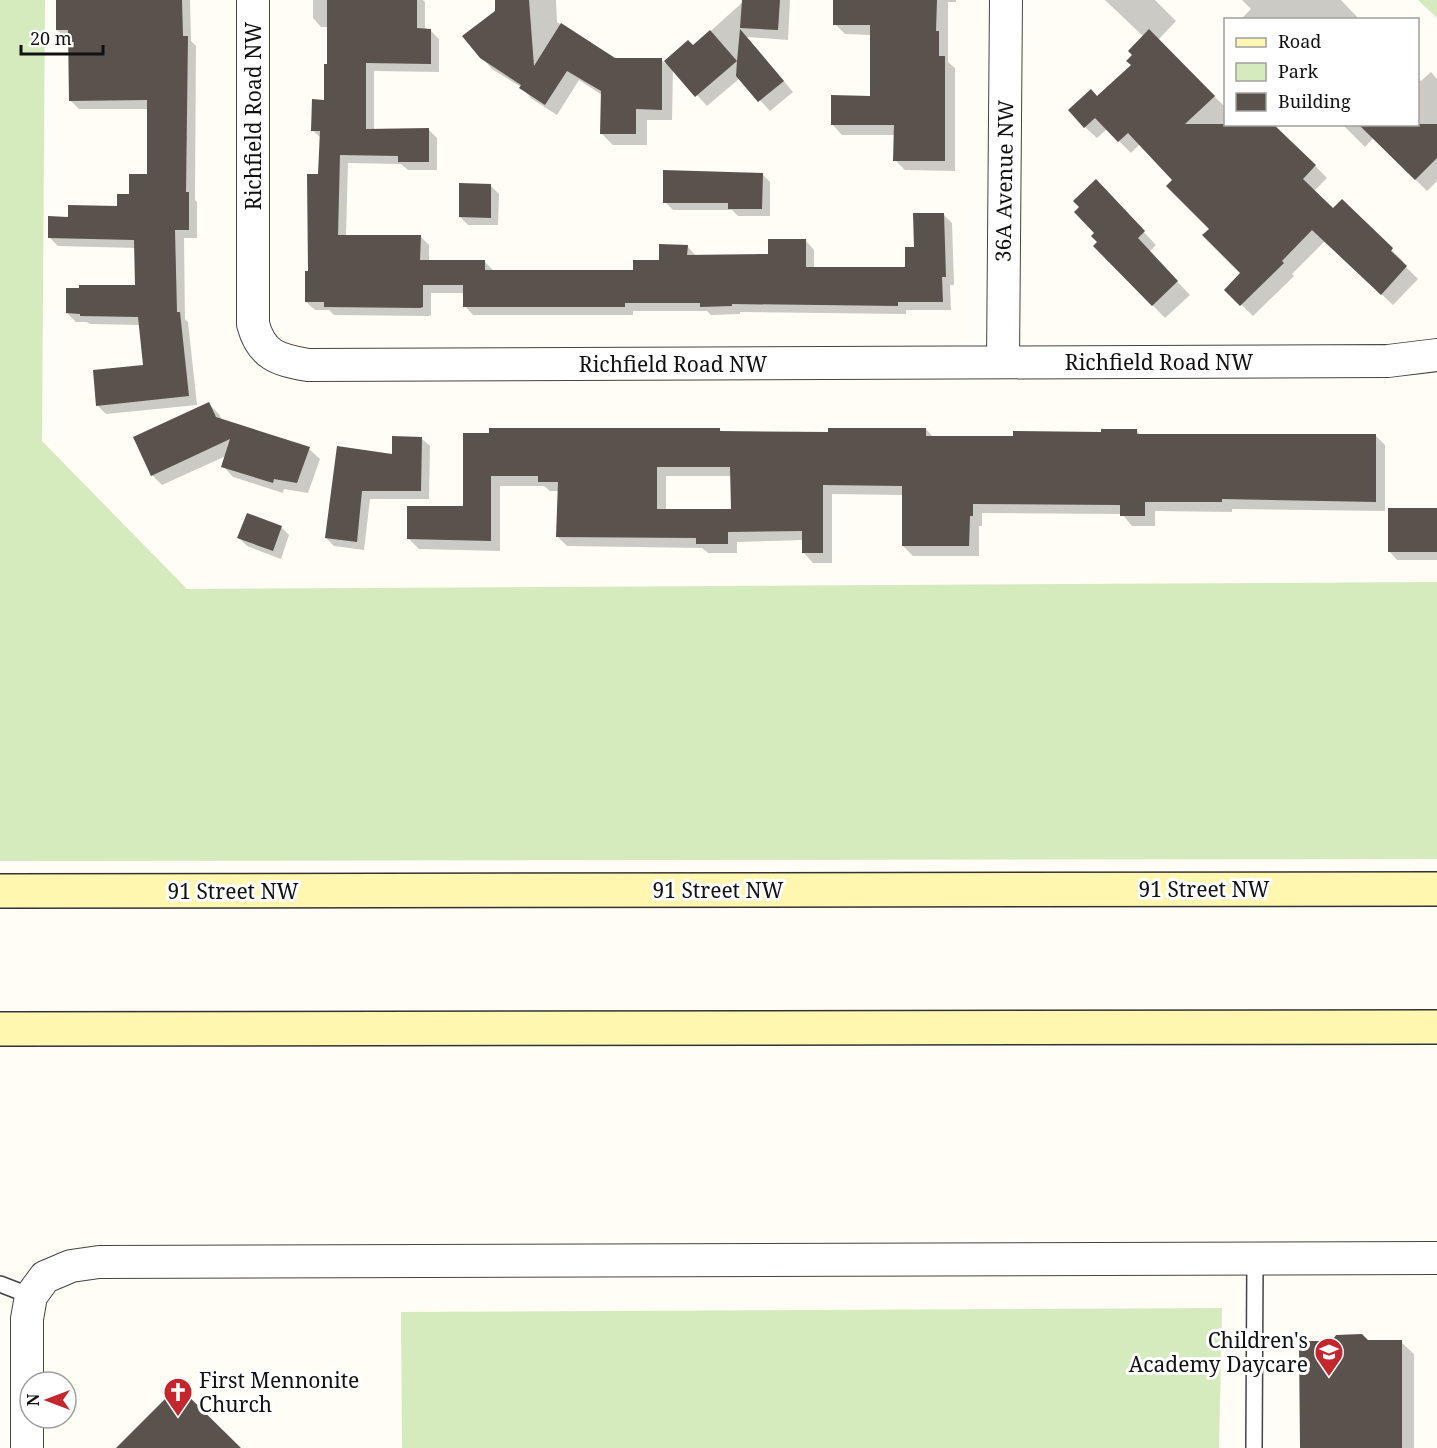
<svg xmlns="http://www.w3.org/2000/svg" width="1437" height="1448" viewBox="0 0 1437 1448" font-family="'Noto Serif',serif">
<rect width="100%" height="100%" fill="#fffdf5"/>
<!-- green -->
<path fill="#d5ebbd" d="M0 0H45L42 441 187 589 1437 582V859L0 861Z
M1418 0H1437V18Z
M1222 1308 1219 1448H402L401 1312Z"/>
<!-- shadow -->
<path fill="#0003" fill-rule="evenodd" d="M58 0H190L191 41 196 46 195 200 197 202V238H184L185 319 188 322 197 405 106 414 97 405 145 366 140 325 90 324 87 322H76L67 313 136 286V248L58 246 49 237 69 218 118 207 148 176 149 109H79L70 100V38H66L57 30Z
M313 0H423L425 2V30H430L439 39V72L374 71V130L428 129 437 138V170H408L401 164 348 163 346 236H420L429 245V261L485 262 494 271H634L661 261 687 246 696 256 770 255 806 241 814 250V268H906L915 248 943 214 952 223 954 285H950L951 310H906V314L740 312V314L711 315 707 311H633V315H473L465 306V293H431V315L429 316 334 315 329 310H315L306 302 319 176 321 138 312 130 326 101 328 27H321L313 18Z
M496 0H556L557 22 615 60H661L665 63 688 42 693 47 745 0H790L788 40 747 37 793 92 770 111 740 78 707 106 673 69 672 120H647V145H613L602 134V95L579 80 557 115 532 99 521 87 492 69 481 57 497 11Z
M835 0H956V2H948V62L955 68V171L905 170 895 160V135H842L832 124 871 97V35L845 34 835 24Z
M1105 0H1155L1176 21 1158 40 1226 108V124H1274L1327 178 1314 191 1333 210 1342 201 1403 261 1402 263 1418 279 1393 305 1325 241 1292 274 1294 276 1253 316 1226 290 1242 273 1174 180 1140 144 1131 153 1107 129 1097 138 1085 127 1097 97 1133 65 1134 55 1144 37Z
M1242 0H1341L1360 20H1240L1251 9Z
M1431 72 1437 79V181L1427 191 1373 138 1365 147 1342 124H1418V78L1421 81Z
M762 174 770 182V216H738L732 210H673L665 202Z
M490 185 499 194 498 225H468L460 217Z
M1108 194 1156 245 1149 252 1190 295 1165 318 1095 246 1099 242 1096 233Z
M209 404 219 414 222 420 309 449 320 459 308 493 284 489 283 493 233 477 223 466 226 456 162 485 152 475Z
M926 429 934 438 1014 437 1136 430 1141 435H1375L1385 445V511L1232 509V512L1155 511V526H1132L1122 514 982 513V526H979V556H913L903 546 904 495 832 494V563H813L803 552V540L737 542V553H708L702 548 567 546 557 536 559 491H550L544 486H500V551L419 549 409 539 465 508V435L720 430 723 433 830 434ZM666 476H731L732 510H666Z
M421 438 430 446 429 499H370L364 550 334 546 326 538 338 447 394 456Z
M1437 510V560H1397L1389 551Z
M281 527 289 535 281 559 247 546 239 538Z
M1368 1342H1401L1414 1354V1448H1301Z"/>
<!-- building -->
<path fill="#5a524d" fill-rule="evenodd" d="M56 0H182L183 36H188L186 192H189V230H175L177 312H180L189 396 96 406 93 370 143 365 138 317 80 316V314L66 313V288H79V285H135L134 240 48 238V216L68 217V205L117 206V194H129V174H147V100L69 101 68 30H56Z
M327 0H417V28L431 29V64L366 63V129L429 128V162H398V156L340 155 338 235H421L420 260H485V270H633V260H659V244L688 245 687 255 768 254V239H806V267H905V247H914L913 213H944L946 277H942L943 302H898V306L732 304V306L700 307V303H625V307H463V285H423V307L420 308 324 307V302H305V271H308L307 174H318L320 131H311L312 99 324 100V64H327Z
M495 0H529L534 66 561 23 615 58H662V110L636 109V134H600L601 91 567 71 545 105 519 88 521 85 480 58 462 36 495 11Z
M742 0H780L778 30 740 28Z
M833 0H937L936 31H939V56H945V161H893L894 125H831V95L870 96V25H833Z
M740 29 784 81 758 102 736 76 737 61 695 97 664 61 688 40 693 45 710 30 737 61Z
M1149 29 1215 96 1185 124H1273L1316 165 1303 179 1333 208 1342 199 1393 248 1391 251 1407 266 1381 295 1312 230 1282 261 1284 263 1240 306 1224 290 1240 273 1202 235 1209 229 1166 186 1172 180 1128 133 1118 142 1095 118 1084 128 1068 110 1091 89 1097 96 1131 65 1126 61 1132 55 1128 51Z
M1358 124H1437V158L1415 180Z
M663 170 763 173 762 209H728V203H663Z
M1096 179 1145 231 1138 238 1178 281 1152 306 1093 246 1097 242 1091 236 1094 233 1074 212 1079 207 1073 201Z
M459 183 491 184V218L459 217Z
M209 402 216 417 310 447 297 483 274 479 273 483 221 467 230 439 151 476 133 437Z
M489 428H720V431L828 432V428H926V436H1013V431L1101 432V429H1137V434H1376V502L1222 499V502H1145V516H1120V505L973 504V516H970L969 546H902V486L823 485V553H802V531L728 532V544H696V538L556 537 558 482H538V476H491V541L407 539V506H463V433H489ZM657 467H730L731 509H657Z
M392 436 422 437 421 491H362L357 542 325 538 337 446 392 454Z
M1388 508H1437V552H1388Z
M247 513 282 526 273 551 237 538Z
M1362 1334 1368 1340H1402V1448H1300L1299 1341H1332L1336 1335Z
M178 1386 241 1448H116Z"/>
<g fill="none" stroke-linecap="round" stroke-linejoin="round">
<!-- lane casing -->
<g stroke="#444" stroke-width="18">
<path id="lane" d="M0 1284 31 1296
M1254 1448 1255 1259"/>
</g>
<!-- street casing -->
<g stroke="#444" stroke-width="34">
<path id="street" d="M253 0V324C261 355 278 360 308 365L1388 361 1437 355
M1003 362 1006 0
M27 1448V1319L31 1296 45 1277 71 1266 99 1262 1437 1258"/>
</g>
<!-- secondary casing -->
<g stroke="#333" stroke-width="36">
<path id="secondary" d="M0 891 1437 889
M0 1029 1437 1027"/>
</g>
<!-- lane -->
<use href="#lane" stroke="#fff" stroke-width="15"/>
<!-- street -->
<use href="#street" stroke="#fff" stroke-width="32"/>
<!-- secondary -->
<use href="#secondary" stroke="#fff6b0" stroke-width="33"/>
</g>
<!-- icons -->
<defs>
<g id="school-pin" transform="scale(1.5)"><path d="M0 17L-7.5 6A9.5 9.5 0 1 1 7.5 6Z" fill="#c4262e" stroke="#fff"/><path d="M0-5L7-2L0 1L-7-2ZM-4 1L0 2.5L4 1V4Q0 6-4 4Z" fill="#fff"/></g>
<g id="church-pin" transform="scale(1.5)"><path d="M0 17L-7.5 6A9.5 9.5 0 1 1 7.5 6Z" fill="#c4262e" stroke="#fff"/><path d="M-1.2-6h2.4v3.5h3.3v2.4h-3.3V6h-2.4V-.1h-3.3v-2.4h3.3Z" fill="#fff"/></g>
</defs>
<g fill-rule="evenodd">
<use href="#school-pin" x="1329" y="1352"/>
<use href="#church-pin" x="178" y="1392"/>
</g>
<g text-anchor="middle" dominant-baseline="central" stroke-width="6" stroke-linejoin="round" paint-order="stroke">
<!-- street labels -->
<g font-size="21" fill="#111" stroke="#fff">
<text transform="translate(253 116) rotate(-90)">Richfield Road NW</text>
<text transform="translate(1004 181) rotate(-89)">36A Avenue NW</text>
<text x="1159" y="362">Richfield Road NW</text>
<text x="673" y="364">Richfield Road NW</text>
<text x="1204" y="889">91 Street NW</text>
<text x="718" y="890">91 Street NW</text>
<text x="233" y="891">91 Street NW</text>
</g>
<!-- poi labels -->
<g font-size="21" fill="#111" stroke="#fff" text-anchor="end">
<text x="1308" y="1340">Children's<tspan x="1308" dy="24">Academy Daycare</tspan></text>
<text x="199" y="1380" text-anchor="start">First Mennonite<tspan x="199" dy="24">Church</tspan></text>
</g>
</g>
<!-- legend -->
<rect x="1224" y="18" width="195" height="108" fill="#ffffff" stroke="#a0a0a0" stroke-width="1.5"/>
<rect x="1236" y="38" width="30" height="9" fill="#fff6b0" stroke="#a0a0a0" stroke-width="1.5"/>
<text x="1278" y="48" font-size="18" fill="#111111">Road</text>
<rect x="1236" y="63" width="30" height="18" fill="#d5ebbd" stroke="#a0a0a0" stroke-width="1.5"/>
<text x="1278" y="78" font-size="18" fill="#111111">Park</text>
<rect x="1236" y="93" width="30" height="18" fill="#5a524d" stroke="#a0a0a0" stroke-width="1.5"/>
<text x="1278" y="108" font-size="18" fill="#111111">Building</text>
<!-- north arrow -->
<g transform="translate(48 1400) rotate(270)"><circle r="28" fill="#ffffff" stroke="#a0a0a0" stroke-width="1.5"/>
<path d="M0-4.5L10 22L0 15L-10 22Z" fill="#c4262e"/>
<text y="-9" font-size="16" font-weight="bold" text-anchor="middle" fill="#111111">N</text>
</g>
<!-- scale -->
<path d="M21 45v9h82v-9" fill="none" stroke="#111111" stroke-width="3"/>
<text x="30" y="45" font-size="18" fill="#111111" stroke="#ffffff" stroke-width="4.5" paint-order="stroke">20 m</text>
</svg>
